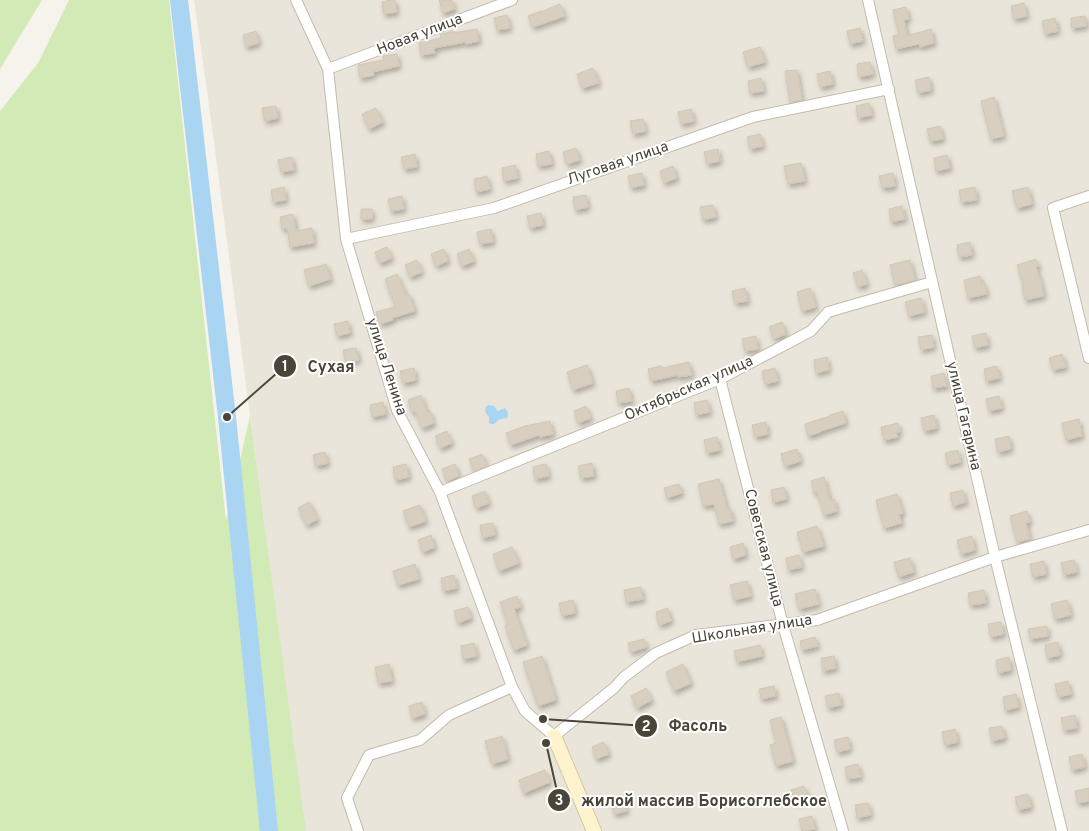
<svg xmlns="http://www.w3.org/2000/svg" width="1089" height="831" viewBox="0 0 1089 831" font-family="Overpass,sans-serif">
<defs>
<filter id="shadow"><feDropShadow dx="2" dy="3.5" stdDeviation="2.5" flood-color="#0004"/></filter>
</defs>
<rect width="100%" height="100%" fill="#f6f3ec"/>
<!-- residential -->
<path fill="#eae5da" d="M194 0H1089V831H305L207 90Z"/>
<!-- green -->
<path fill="#d2eab5" d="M0 0H42L0 69Z
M69 0H169L226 521 250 416 291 722 306 831H0V111L38 63Z"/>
<!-- water -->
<path fill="#a9d4f2" d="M488 405 494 406 498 411 505 408C508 411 509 414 507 418 505 419 503 418 501 419 496 420 496 427 489 423V417L485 412 486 407Z"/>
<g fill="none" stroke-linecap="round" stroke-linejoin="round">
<!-- river -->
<path stroke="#a9d4f2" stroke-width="18" d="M179 0 227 417 269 831"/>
</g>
<!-- building -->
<path fill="#d8cfc1" stroke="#d3c7b4" filter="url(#shadow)" d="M390 0H395L397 12 384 14 382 2Z
M439 0H452L455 9 443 13Z
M1024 3 1027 16 1014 19 1011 6Z
M560 4 565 16 533 27 528 16 541 11V12Z
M906 7 909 19 904 20 907 36 931 29 934 43 920 47 919 44 896 49 893 36 899 35 893 10Z
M507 15 510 28 497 30 494 18Z
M1085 16 1086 26 1072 28 1071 18Z
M1055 18 1058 31 1045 34 1042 21Z
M860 28 863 41 850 44 847 31Z
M477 29 479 41 466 44V42L434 48 435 53 421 55 419 43 441 38 440 34H442L453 31V33Z
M256 31 259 43 246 47 243 35Z
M760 47 765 62 748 67 743 52Z
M397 54 399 66 373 72 374 75 360 78 358 65 384 60 383 56Z
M870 62 873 74 859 77 857 64Z
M593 68 599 83 582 88 577 74Z
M797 70 802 100 790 102 785 71Z
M830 71 833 84 820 87 817 74Z
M929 77 931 90 918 93 915 80Z
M761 78 764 91 750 93 748 81Z
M994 97 1004 136 991 139 981 101Z
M869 103 872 115 858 118 856 106Z
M276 106 278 118 265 121 262 108Z
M376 108 383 122 369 129 362 114Z
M691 109 694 121 681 124 678 112Z
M643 119 646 131 633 134 630 121Z
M940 126 943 139 930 141 927 129Z
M760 134 763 146 750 149 747 137Z
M576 148 580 160 567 164 563 152Z
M718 149 720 161 707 164 704 152Z
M549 151 552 164 538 166 536 154Z
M415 154 417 167 404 169 401 157Z
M947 155 950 168 936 171 934 158Z
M292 157 294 170 281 172 278 160Z
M801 163 805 181 788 184 784 166Z
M515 165 518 178 504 181 502 168Z
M673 166 677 178 664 183 660 171Z
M642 173 644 185 631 188 628 176Z
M893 173 895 186 882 188 879 176Z
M487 176 490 189 476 192 474 179Z
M284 187 286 200 273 202 271 190Z
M975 187 977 200 961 202 959 190Z
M1028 187 1032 204 1017 208 1012 191Z
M586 195 588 207 575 210 573 197Z
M402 196 404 209 391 211 388 199Z
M713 205 716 217 703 220 700 207Z
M902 206 905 219 891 222 889 209Z
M361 209H372V219H361Z
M541 213 543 225 530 228 527 216Z
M293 214 296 231 312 228 314 243 290 247 287 228 282 229 280 217Z
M491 229 493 242 480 244 477 232Z
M970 242 972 255 959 257 957 245Z
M387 247 392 258 380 263 375 252Z
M444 249 448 261 436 266 431 254Z
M469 249 474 261 462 266 457 254Z
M1036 259 1039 266 1036 267 1041 282 1044 296 1025 300 1022 286H1024L1017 265Z
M417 260 422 272 410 277 405 265Z
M910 260 915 280 895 285 890 265Z
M326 264 331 279 309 286 304 270Z
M862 270 867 284 858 287 853 273Z
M397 274 406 295 409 294 415 311 392 318 393 320 380 324 376 312 395 307 393 300 385 279Z
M980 276 982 284 984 283 987 294 968 298 964 280Z
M745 288 748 301 735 303 732 291Z
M810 288 816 307 802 311 797 292Z
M921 298 925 312 909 316 905 302Z
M348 321 350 333 337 336 334 324Z
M782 322 786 334 774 339 769 327Z
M986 333 988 345 975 348 972 336Z
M932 335 934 347 921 350 918 337Z
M756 336 758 349 745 351 742 339Z
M356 348 359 360 346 363 343 350Z
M1062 354 1066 367 1053 370 1049 358Z
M827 357 829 370 816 373 814 360Z
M689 362 692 375 678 377V375L651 381 648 369 661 366 662 368Z
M587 365 593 383 573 390 567 372Z
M997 366 1000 378 986 381 984 369Z
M414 368 416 380 403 383 400 371Z
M775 368 778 381 765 384 762 371Z
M944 373 947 386 933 388 931 376Z
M629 388 632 401 618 403 616 391Z
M421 395 427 412 430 411 434 423 422 428 415 411 412 412 408 400Z
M999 396 1002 408 989 411 986 399Z
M707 400 710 412 696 415 694 403Z
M383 402 386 414 372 417 370 405Z
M586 406 591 418 578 423 574 411Z
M843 411 846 423 821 431V432L808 436 805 424 830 416V415Z
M934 415 937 428 924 431 921 418Z
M1079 419 1082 436 1066 440 1062 423Z
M550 421 553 434 540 437 539 435 511 445 506 433 525 426Z
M766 422 768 434 755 437 752 425Z
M898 423 900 432H896L898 437 884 440 881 427Z
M447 431 452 443 440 448 435 436Z
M1009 436 1011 449 998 452 995 439Z
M717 437 720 450 707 453 704 440Z
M797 449 801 461 785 466 781 454Z
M958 450 961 462 948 465 945 453Z
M325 452 328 463 316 466 313 455Z
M482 454 487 466 474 471 469 459Z
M592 463 594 476 581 478 578 466Z
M406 464 409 477 395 480 393 467Z
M455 464 459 476 447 481 442 469Z
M546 464 549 476 535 479 533 467Z
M824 477 830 500 834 499 837 511 824 515 817 492 814 493 811 481Z
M719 479 727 509 730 508 733 521 719 524 714 504 703 506 698 484Z
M679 484 682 493 667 498 664 488Z
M784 487 787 499 773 502 771 490Z
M963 490 966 502 953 506 950 493Z
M485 491 489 503 476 508 472 496Z
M897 494 903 513 899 515 902 523 884 528 876 500Z
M309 502 318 519 307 525 298 508Z
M420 505 426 521 409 527 403 511Z
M1027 511 1030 522 1026 523 1030 539 1017 542 1010 516Z
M493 523 495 535 482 538 480 525Z
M817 526 824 546 803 552 797 532Z
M431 535 435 547 423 552 418 540Z
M972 536 975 550 961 554 957 540Z
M743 543 746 555 733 559 730 547Z
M512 547 519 563 499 571 493 554Z
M799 555 802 567 788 570 786 558Z
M910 558 914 572 899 577 894 562Z
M1074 560 1077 572 1064 575 1061 563Z
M1044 561 1046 574 1033 577 1030 564Z
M415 564 419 579 398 585 393 571Z
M454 575 457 588 443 591 441 578Z
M747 581 751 596 734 600 730 585Z
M641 587 643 599 626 602 624 590Z
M815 589 819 604 799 609 795 594Z
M984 590 986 603 970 605 968 593Z
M517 596 521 607 514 609 527 645 514 650 505 626 508 625 500 602Z
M573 600 575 613 562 616 559 603Z
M1067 600 1071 615 1055 619 1051 604Z
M468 607 471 618 458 623 454 611Z
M668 608 671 621 659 625 656 612Z
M1001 622 1004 634 991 637 988 624Z
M1047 626 1048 636 1030 639 1028 629Z
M815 637 818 646 802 650 800 641Z
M644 639 647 647 631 652 628 643Z
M1058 642 1060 655 1047 658 1045 645Z
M474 643 477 656 463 659 461 646Z
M760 645 762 656 737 662 734 651Z
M542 656 556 700 538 706 523 662Z
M834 656 836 668 823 671 821 658Z
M1009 657 1011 670 998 673 996 660Z
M389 664 392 681 378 683 375 667Z
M683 664 691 683 674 691 666 672Z
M1068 681 1071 694 1058 697 1055 684Z
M774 686 776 696 761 699 759 689Z
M646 688 652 700 637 708 631 696Z
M839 693 841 705 828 708 825 696Z
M1016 694 1019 707 1005 710 1003 697Z
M422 702 425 714 412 718 409 706Z
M1075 715 1077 728 1064 730 1061 718Z
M781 717 793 761 776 766 770 745 776 743 770 720Z
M1002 726 1005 738 992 741 989 728Z
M955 729 958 742 945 745 942 732Z
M502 736 508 759 492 764 485 741Z
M848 737 850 749 837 752 834 740Z
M604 742 609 754 596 759 592 747Z
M1082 754 1085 767 1072 770 1069 757Z
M858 764 861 777 847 779 845 767Z
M545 770 550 782 524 793 519 780Z
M804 786 808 798 796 802 791 790Z
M1089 788V801L1078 803 1075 791Z
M1028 794 1031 807 1018 810 1015 797Z
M624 799 627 811 614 814 611 801Z
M868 803 871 815 857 818 855 805Z
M812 816 815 829 802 831 799 819Z"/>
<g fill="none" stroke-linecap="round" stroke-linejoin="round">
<!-- street casing -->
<g stroke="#c2bbae" stroke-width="12">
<path id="street" d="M296 0 328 69 346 239 397 410 440 492 512 687 525 711 554 736 614 688 624 677 656 653 696 635 817 620 995 557 1089 530
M868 0 995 557 1062 831
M328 69 512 0
M1089 196 1053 208 1089 358
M346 239 494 208 753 117 889 89
M720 379 783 625 843 831
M440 492 720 379 811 331 828 312 932 282
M358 831 347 798 369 755 420 740 449 715 512 687"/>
</g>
<!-- secondary casing -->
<g stroke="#d6c79b" stroke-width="16">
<path id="secondary" d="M554 736 594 831"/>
</g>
<!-- street -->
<use href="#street" stroke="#fff" stroke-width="10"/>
<!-- secondary -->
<use href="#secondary" stroke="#fff3cd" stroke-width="14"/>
</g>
<g text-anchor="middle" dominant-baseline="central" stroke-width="4" stroke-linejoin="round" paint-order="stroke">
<!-- street labels -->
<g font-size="15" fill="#4b4439" stroke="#fff">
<text transform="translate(420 35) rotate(-21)">Новая улица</text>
<text transform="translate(618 164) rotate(-19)">Луговая улица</text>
<text transform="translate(386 367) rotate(72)">улица Ленина</text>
<text transform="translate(689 389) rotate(-24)">Октябрьская улица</text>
<text transform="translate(963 416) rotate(77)">улица Гагарина</text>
<text transform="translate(763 548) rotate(76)">Советская улица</text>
<text transform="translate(752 630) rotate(-9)">Школьная улица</text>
</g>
</g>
<!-- callouts -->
<path fill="none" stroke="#4b4439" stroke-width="2" d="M227 417L285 366M543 719L646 726M546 743L559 800"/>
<g fill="#4b4439" stroke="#fff" stroke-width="2">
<circle cx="227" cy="417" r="5"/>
<circle cx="543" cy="719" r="5"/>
<circle cx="546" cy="743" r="5"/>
<circle cx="285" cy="366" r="12"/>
<circle cx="646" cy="726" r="12"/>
<circle cx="559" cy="800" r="12"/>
</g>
<g font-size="15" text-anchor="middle" font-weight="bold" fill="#fff">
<text x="285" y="371">1</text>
<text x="646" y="731">2</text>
<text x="559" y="805">3</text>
</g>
<g font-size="16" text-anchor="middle" font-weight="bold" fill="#4b4439" stroke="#fff" stroke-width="4" stroke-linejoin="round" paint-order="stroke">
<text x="331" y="372">Сухая</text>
<text x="698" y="731">Фасоль</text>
<text x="704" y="806">жилой массив Борисоглебское</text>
</g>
</svg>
